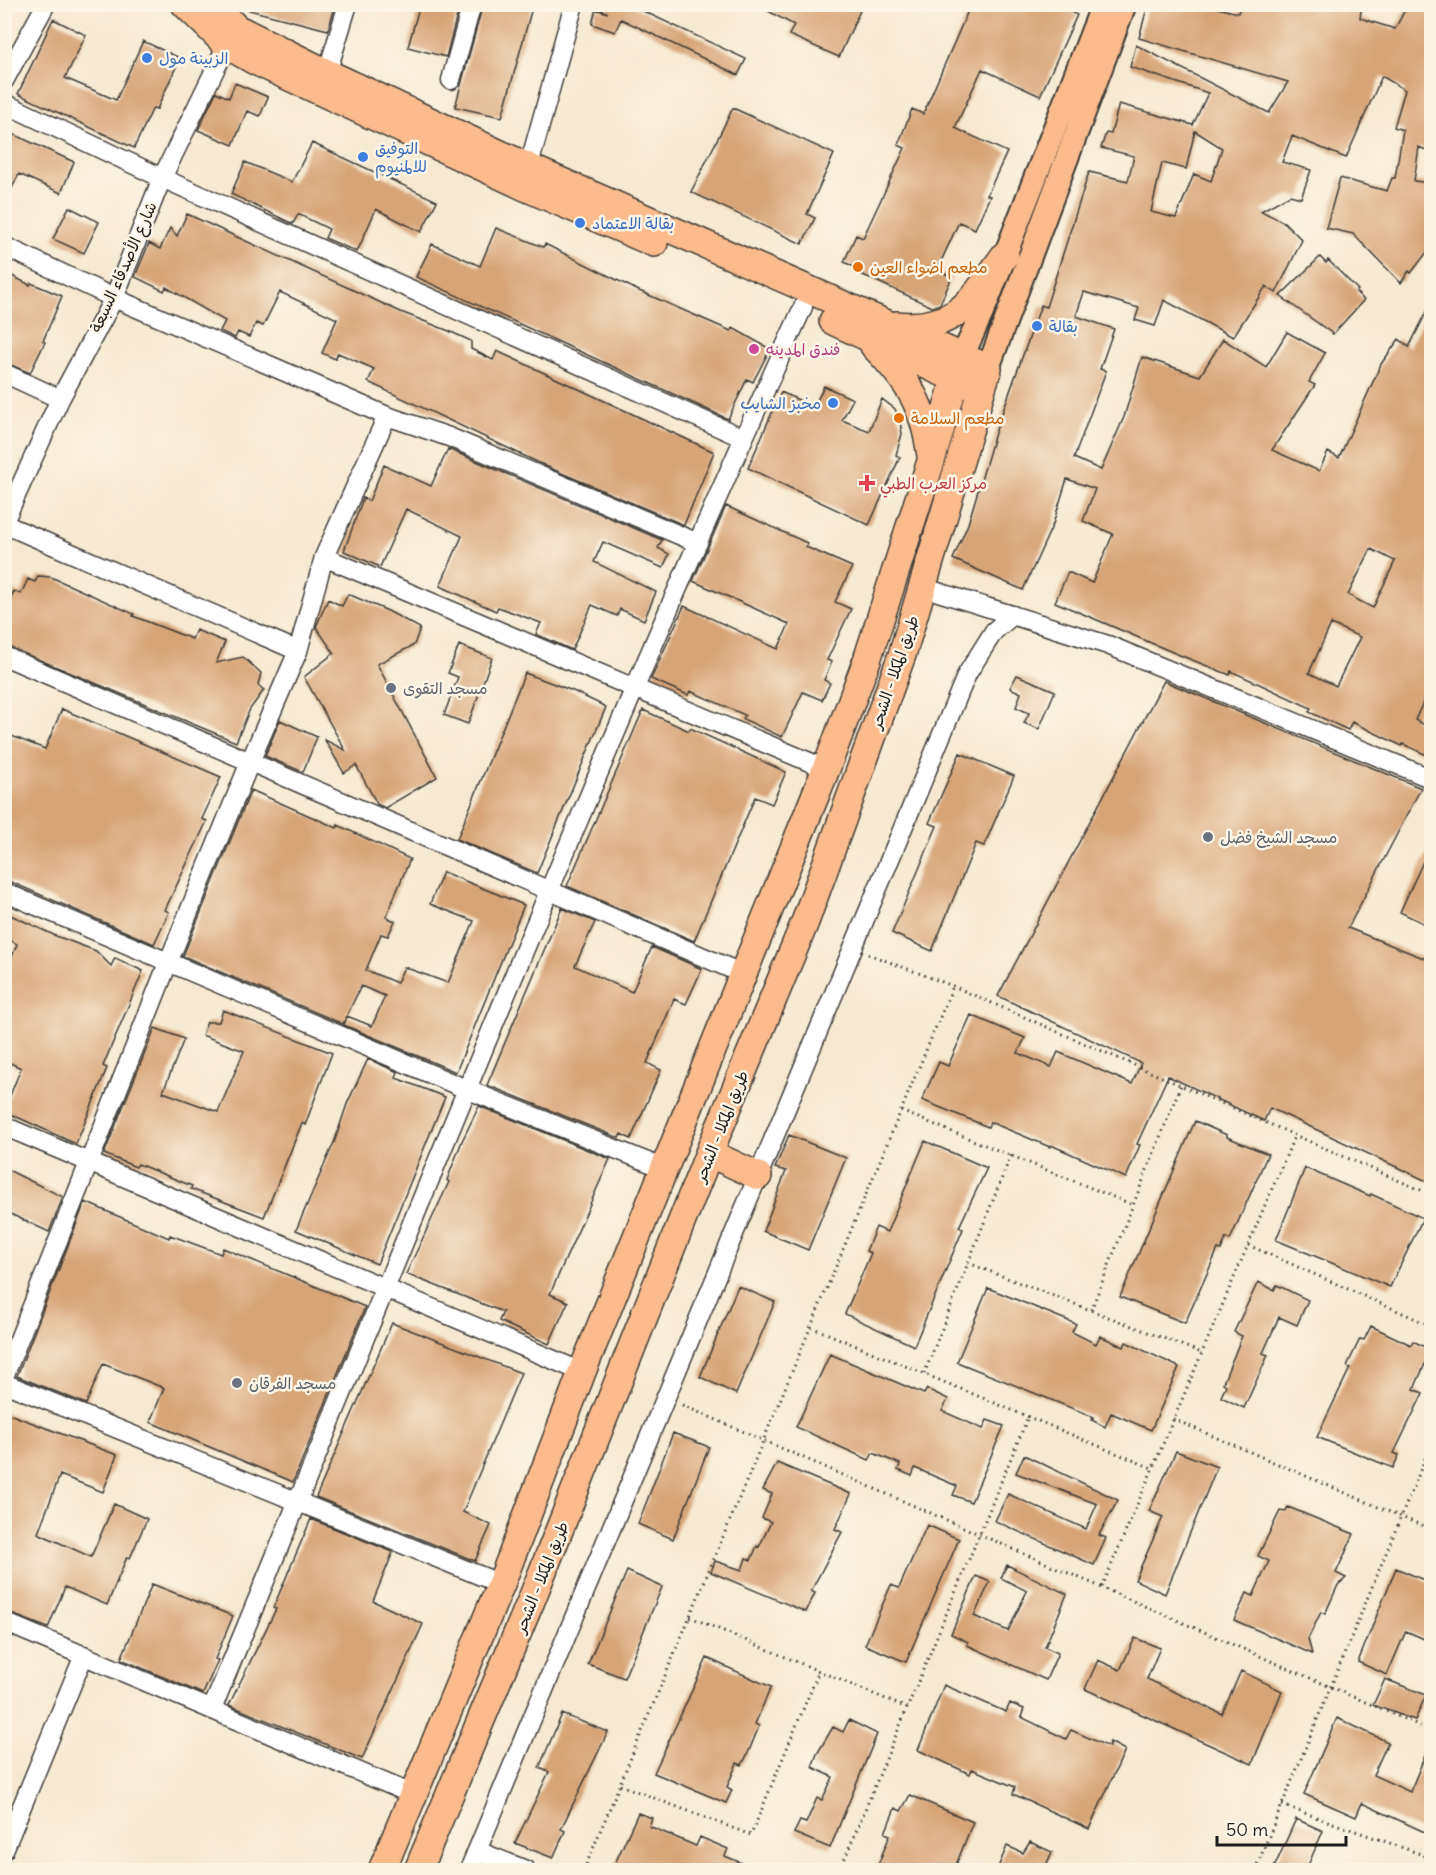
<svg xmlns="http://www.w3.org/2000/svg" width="1436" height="1875" viewBox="0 0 1436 1875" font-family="Delius,'Playpen Sans Arabic',sans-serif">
<rect width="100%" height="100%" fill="#fcf5e5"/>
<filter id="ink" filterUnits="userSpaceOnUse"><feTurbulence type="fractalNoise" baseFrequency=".0167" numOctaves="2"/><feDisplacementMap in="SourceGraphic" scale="12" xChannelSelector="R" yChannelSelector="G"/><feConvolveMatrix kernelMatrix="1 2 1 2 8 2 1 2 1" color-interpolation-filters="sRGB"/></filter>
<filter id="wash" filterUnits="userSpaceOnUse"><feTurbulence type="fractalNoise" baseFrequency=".008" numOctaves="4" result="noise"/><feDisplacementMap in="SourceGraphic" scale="24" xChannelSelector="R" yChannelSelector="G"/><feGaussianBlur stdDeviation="1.35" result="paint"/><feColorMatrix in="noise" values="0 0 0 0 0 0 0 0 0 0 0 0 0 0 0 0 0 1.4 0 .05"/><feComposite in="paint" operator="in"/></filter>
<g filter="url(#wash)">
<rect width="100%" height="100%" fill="#f7e9d1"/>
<g id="blocks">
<!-- building -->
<path fill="#d7a477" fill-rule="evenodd" d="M250 4H336L328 30 249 10Z
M420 4H460L446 57 408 47Z
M483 4H533L502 117 455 107Z
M589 4H628L746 59 738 75 621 19 615 32 592 24 596 9 608 13Z
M755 4H863L839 57 789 35 794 25Z
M971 4H1054L1077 15 1040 96 982 69 955 128 1007 152 987 195 990 196 975 229 959 222 937 270 952 277 940 304 932 307 861 274 862 271 844 262 856 235 863 238 905 148 898 145 912 109 923 114Z
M1148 4H1214L1213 7 1238 13 1242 4H1362L1360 18 1395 29 1408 4H1431V152L1419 147 1414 181 1431 183V247L1411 273 1409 271 1401 283 1353 234 1326 228 1340 178 1387 191 1392 178H1395L1403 130 1394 127 1405 90 1382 76 1346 158 1292 136 1282 162 1311 170 1301 198 1290 195 1261 211 1284 222 1302 240 1276 293 1266 286 1233 337 1164 300 1155 326 1135 320 1139 308 1084 292 1076 316 1114 329 1100 369 1106 371 1074 458 1101 470 1124 417 1142 357 1200 376 1223 339 1266 367 1287 332 1325 353 1309 382 1315 385 1272 450 1319 471 1328 452 1339 458 1381 364 1399 339 1409 347 1431 303V685L1415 720 1431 728V757L1403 744 1402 746 1352 722 1348 730 1309 712 1311 708 1231 671 1230 675 1177 654 1055 602 1068 572 1092 583 1113 534 1083 521 1095 489 1067 479 1053 524 1023 590 953 559 968 524 995 433 1041 305 1046 307 1089 172 1128 181 1134 156 1101 148 1106 133 1111 134 1119 104 1193 125 1208 93 1130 67 1136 45 1269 113 1288 82 1139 38ZM1195 131 1222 148 1211 181 1194 174 1176 218 1151 212 1162 163 1186 169ZM1371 549 1395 561 1373 608 1348 595ZM1331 624 1360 637 1336 686 1309 673Z
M53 19 86 35 65 78 116 100 143 41 180 58 157 109 153 108 134 148 18 94Z
M235 83 268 97 260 116 247 111 233 145 198 130 216 92 229 98Z
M733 108 834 154 807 214 815 218 802 244 691 192Z
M4 130 74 162 61 193 19 174 4 204Z
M312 143 437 201 421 232 376 209 357 252 325 238 329 229 298 214 293 224 231 194 245 162 292 182Z
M69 207 99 222 84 253 53 239Z
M187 214 401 312 449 331 471 341V349L493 360 497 351 714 452 684 525 552 469 368 382 374 369 338 353 335 359 322 353 337 319 280 292 263 326 256 323 249 337 238 332 235 338 220 331 225 321 166 287 164 291 135 277 149 243 160 249 170 228 177 236Z
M496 228 543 247 545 244 637 290 731 331 733 328 770 349 753 382 747 379 728 419 416 277 432 244 480 266Z
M1320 257 1326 263 1328 260 1358 290 1356 292 1364 300 1333 334 1280 296Z
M4 272 30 285 31 283 62 296 43 341 45 342 30 373 4 362Z
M824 386 853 399 842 420 869 431 882 399 895 409 900 421 902 434 896 455 900 457 869 525 748 468 781 392 814 407Z
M448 449 662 540 658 548 669 554 663 568 603 542 594 562 656 592 644 620 620 609 617 616 592 605 572 650 536 634 541 623 498 607 496 611 440 586 462 536 406 509 380 567 344 551 363 498 369 501 384 465 431 486Z
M726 506 807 543 806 547 852 567 835 602 851 609 827 660 832 662 824 680 830 683 822 700 803 692 782 737 743 719 745 715 690 691 688 695 651 679 684 606 778 649 789 624 693 581Z
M38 576 51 577 134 614 133 616 192 639 196 630 225 642 216 663 243 657 261 673 258 685 264 690 250 709 236 742 4 645V613L14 591 21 594 28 579 35 582Z
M348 594 388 611 420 628 414 645 377 664 437 777 385 808 377 804 356 765 344 773 325 740 345 750 304 677 334 653 316 627 328 599 342 606Z
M459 645 492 658 468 724 444 715 458 677 448 673Z
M525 673 573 691 606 707 537 873 457 839Z
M1017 675 1055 691 1039 729 1024 723 1029 713 1016 707 1021 693 1010 688Z
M1164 681 1421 788 1348 928 1431 961V1183L1270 1108 1264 1121 1168 1076 1137 1144 1140 1145 1126 1178 1051 1145 1050 1147 990 1122 988 1127 922 1100 939 1062 948 1066 971 1015 1025 1038 1018 1053 1051 1067 1058 1052 1132 1084 1141 1063 998 996Z
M62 709 221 777 202 819 207 821 165 910 169 912 154 944 4 879V733L45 749Z
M643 710 689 731 690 728 786 772 772 804 755 797 694 941 567 886Z
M280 720 317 737 303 772 265 756Z
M960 753 1014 776 984 846 976 843 932 951 892 933 937 826 929 823Z
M251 790 337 828 338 825 410 859 386 917 395 921 388 936 381 934 366 970 397 983 404 967 448 983 474 921 430 904 443 872 524 905 456 1072 344 1025 347 1016 372 1026 385 996 361 986 343 1024 183 956Z
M1431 844V927L1400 912Z
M562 908 595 922 575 966 632 992 652 947 702 969 686 1004 674 999 647 1063 661 1070 631 1139 621 1134 619 1138 487 1085Z
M4 912 56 936 96 951 111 966 115 958 143 971 103 1066 107 1068 76 1144 4 1111 21 1068 4 1060V977L17 944 4 937Z
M223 1010 332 1053 305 1125 302 1123 264 1217 191 1189 192 1186 138 1164 136 1167 104 1154 155 1028 184 1039 163 1092 218 1112 244 1051 202 1035 207 1022H219Z
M368 1059 398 1072 396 1078 445 1097 377 1264 296 1230 335 1140 347 1104Z
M479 1106 610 1159 550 1294 568 1302 549 1344 499 1321 503 1312 406 1274 449 1182 447 1180 462 1141Z
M1195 1121 1227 1135V1137L1268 1154 1230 1240 1226 1238 1221 1250 1218 1249 1185 1323 1120 1297Z
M789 1135 846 1158 808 1250 763 1231 786 1171 775 1168Z
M925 1141 987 1168 959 1227 963 1229 914 1346 845 1314 871 1253 866 1251 876 1227 887 1232Z
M4 1168 63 1197 49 1232 4 1211Z
M1305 1168 1370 1196 1371 1194 1423 1218 1390 1287 1276 1240Z
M85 1202 169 1238 170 1235 221 1254 223 1248 365 1307 293 1482 150 1422 164 1388 103 1364 86 1404 17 1376Z
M1258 1282 1274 1290 1277 1285 1308 1300 1297 1325 1279 1317 1263 1353 1268 1355 1244 1408 1221 1397 1226 1385 1223 1383 1242 1336 1234 1332Z
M738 1286 775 1302 736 1394 700 1377Z
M988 1288 1076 1324 1072 1332 1096 1344 1100 1336 1124 1347 1126 1342 1179 1367 1151 1430 1111 1413 1105 1427 1092 1420 1094 1417 957 1362Z
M392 1323 521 1373 463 1512 491 1525 475 1561 316 1497Z
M1371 1326 1411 1345 1413 1341 1431 1350V1367L1425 1364 1414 1389 1423 1393 1394 1453 1399 1455 1393 1468 1317 1437 1350 1368 1347 1366 1360 1339 1364 1340Z
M830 1354 924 1394 927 1389 948 1399 942 1411 983 1429 987 1420 1004 1426 971 1502 953 1495 957 1486 915 1468 912 1476 898 1470 900 1464 873 1453 869 1460 796 1427Z
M4 1412 117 1455 103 1492 60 1475 38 1533 91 1557 114 1504 147 1519 130 1558 127 1557 107 1605 65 1587 48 1628 4 1611Z
M673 1433 709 1447 673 1539 638 1524Z
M1176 1451 1217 1467 1165 1594 1135 1580 1163 1517 1149 1511Z
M1024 1455 1118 1500 1099 1535 1106 1538 1094 1565 995 1521 1008 1494 1086 1529 1097 1504 1016 1473Z
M777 1463 851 1494 835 1529 842 1532 811 1591 815 1593 806 1612 711 1572 715 1561 742 1570 746 1558 751 1560 757 1546 759 1547 771 1522 762 1518 772 1494 763 1490Z
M1288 1507 1354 1534 1336 1573 1346 1578 1338 1585 1325 1614 1321 1612 1308 1639 1312 1654 1234 1620 1247 1593 1253 1596 1269 1561 1258 1556 1280 1511 1285 1512Z
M311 1519 393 1552 373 1601 423 1624 362 1759 229 1705 276 1609 273 1608Z
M927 1525 959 1539 906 1662 865 1645 891 1585 899 1588Z
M1007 1565 1067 1594 1045 1647 1058 1653 1046 1680 967 1645 968 1642 951 1634 976 1576 990 1582 974 1616 1008 1631 1027 1591 1001 1578Z
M1396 1568 1431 1583V1642L1406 1631 1387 1675 1358 1662Z
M627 1571 662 1587 624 1678 588 1664Z
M152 1584 233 1616 215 1659 218 1660 203 1694 121 1659Z
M1135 1638 1160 1648 1147 1679 1222 1714 1241 1671 1282 1691 1252 1764 1085 1689 1098 1660 1120 1670Z
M707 1658 771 1687 755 1724 759 1726 749 1751 742 1765 737 1763 727 1787 732 1790 726 1803 654 1773Z
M1385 1679 1426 1695 1415 1720 1373 1705Z
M944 1685 1006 1712 1010 1703 1024 1709 1021 1717 1066 1739 1071 1730 1109 1747 1110 1742 1125 1750 1089 1829 1013 1794 1015 1787 972 1769 970 1774 918 1750Z
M562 1714 608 1732 561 1829 565 1831 553 1858 515 1843 549 1772 539 1768Z
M1337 1718 1388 1742 1373 1775 1410 1792 1431 1741V1835L1362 1803 1356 1817 1304 1794Z
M849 1720 877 1734 830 1848 794 1833 800 1821 806 1823 817 1798 822 1800 833 1777 812 1767 817 1754 833 1727 843 1732Z
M910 1795 973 1822 954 1870H876L890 1835 885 1833 895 1808 901 1811Z
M638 1813 652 1818 649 1826 696 1846 700 1837 728 1849 725 1856 758 1870H612Z
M1296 1819 1323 1831 1306 1870H1273Z
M1030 1842 1052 1852 1044 1870H997L1007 1846 1023 1853Z"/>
</g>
</g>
<g filter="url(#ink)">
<use href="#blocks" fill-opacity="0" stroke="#3d3b37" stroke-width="1.5"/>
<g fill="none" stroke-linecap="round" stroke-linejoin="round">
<!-- minor casing -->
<g stroke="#3d3b37" stroke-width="21">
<path id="minor" d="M327 73 348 4
M451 80 472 4
M4 81 46 4
M4 103 162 178 743 438
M526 176 574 4
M4 246 114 298 387 416 449 437 698 543
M4 373 60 399
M4 522 60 399 114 298 162 178 227 45
M4 524 298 651
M324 557 826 769
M922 587 1108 645 1432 779
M4 656 743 974
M4 892 466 1089 665 1169
M4 1126 582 1372
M4 1377 168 963 250 762 298 651 324 557 387 416
M4 1383 501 1584
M4 1622 414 1795
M212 1709C407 1241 592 768 803 307
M4 1850 84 1655
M478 1851 526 1870
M469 1870 967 674 994 631 1013 615"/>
</g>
<!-- major casing -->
<g stroke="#3d3b37" stroke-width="26">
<path id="major" d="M962 357 986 304 1103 4
M988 368 1125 4"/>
</g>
<!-- highway casing -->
<g stroke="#3d3b37" stroke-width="30">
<path id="highway" d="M185 4 227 45 255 61 523 186 654 243
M213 4 236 28 327 73 528 167 988 368 902 655 805 922 709 1153 533 1596 418 1870
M833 321 971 386
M896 325C957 331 972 300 1005 255
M874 346C909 382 924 405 931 456
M709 1153 758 1176
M382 1870 501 1584 582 1372 826 769 867 660 931 461 962 357"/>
</g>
<!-- path -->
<path stroke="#3d3b37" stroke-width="3" stroke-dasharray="1.5 4.5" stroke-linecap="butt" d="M868 954 953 986 1432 1195
M901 1111 1133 1205
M1248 1245 1432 1326
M968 1263 1202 1353
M1091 1310 1181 1085
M811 1327 1152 1468
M924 1374 1011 1155
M682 1405 1432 1731
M1173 1419 1432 1530
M1102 1587 1295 1135
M690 1617 907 1708
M620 1785 751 1835 819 1671
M1282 1805 1432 1858
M584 1870 953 986
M840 1870 1028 1417
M1255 1870 1432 1442"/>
<!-- minor -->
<use href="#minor" stroke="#fff" stroke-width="18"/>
<!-- major -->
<use href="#major" stroke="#fbbb8c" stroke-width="22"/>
<!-- highway -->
<use href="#highway" stroke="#fbbb8c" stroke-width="27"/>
</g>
</g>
<!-- markers -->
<g fill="#3f7fe0" stroke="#fcf5e5" stroke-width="2">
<circle cx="147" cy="58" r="6"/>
<circle cx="363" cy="157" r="6"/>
<circle cx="580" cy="223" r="6"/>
<circle cx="1037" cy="326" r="6"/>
<circle cx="833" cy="403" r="6"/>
</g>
<g fill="#e8710a" stroke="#fcf5e5" stroke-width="2">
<circle cx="858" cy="267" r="6"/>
<circle cx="899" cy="418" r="6"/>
</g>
<circle fill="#d1479c" stroke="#fcf5e5" stroke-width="2" cx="754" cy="349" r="6"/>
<path fill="#e0444e" stroke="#fcf5e5" stroke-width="2" d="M864 474h6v6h6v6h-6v6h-6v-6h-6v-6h6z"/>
<g fill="#6b7280" stroke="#fcf5e5" stroke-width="2">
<circle cx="391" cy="688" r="6"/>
<circle cx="1208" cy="837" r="6"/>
<circle cx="237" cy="1383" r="6"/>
</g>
<g text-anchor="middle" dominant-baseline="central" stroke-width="5" stroke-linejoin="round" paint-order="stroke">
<!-- shop labels -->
<g font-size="16" fill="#366cbe" stroke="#fcf5e5" text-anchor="start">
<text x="159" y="58">الزبينة مول</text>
<text x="375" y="148">التوفيق<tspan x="375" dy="18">للالمنيوم</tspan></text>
<text x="592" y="223">بقالة الاعتماد</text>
<text x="1049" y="326">بقالة</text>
<text x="821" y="403" text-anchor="end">مخبز الشايب</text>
</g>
<!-- street labels -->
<g font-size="16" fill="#1c1c1c" stroke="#fcf5e5">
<text transform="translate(123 267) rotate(-66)">شارع الأصدقاء السبعة</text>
<text transform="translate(894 672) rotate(-71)">طريق المكلا - الشحر</text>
<text transform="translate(721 1126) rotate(-68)">طريق المكلا - الشحر</text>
<text transform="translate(541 1577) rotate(-68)">طريق المكلا - الشحر</text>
</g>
<!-- food labels -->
<g font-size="16" fill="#c56008" stroke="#fcf5e5" text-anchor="start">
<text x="870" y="267">مطعم اضواء العين</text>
<text x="911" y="418">مطعم السلامة</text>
</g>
<!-- hotel labels -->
<g font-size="16" fill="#b23c85" stroke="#fcf5e5" text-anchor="start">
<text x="766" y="349">فندق المدينه</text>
</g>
<!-- health labels -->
<g font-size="16" fill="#be3a42" stroke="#fcf5e5" text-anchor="start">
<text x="880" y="483">مركز العرب الطبي</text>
</g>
<!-- worship labels -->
<g font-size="16" fill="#5b616d" stroke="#fcf5e5" text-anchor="start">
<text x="403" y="688">مسجد التقوى</text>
<text x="1220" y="837">مسجد الشيخ فضل</text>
<text x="249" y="1383">مسجد الفرقان</text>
</g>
</g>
<!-- margin -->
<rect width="1436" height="1875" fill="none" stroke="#fcf5e5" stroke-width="24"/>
<!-- scale -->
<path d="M1217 1836v9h129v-9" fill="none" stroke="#1c1c1c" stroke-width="3"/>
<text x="1226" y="1836" font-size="18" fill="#1c1c1c" stroke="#fcf5e5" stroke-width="4.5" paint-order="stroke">50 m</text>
</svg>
